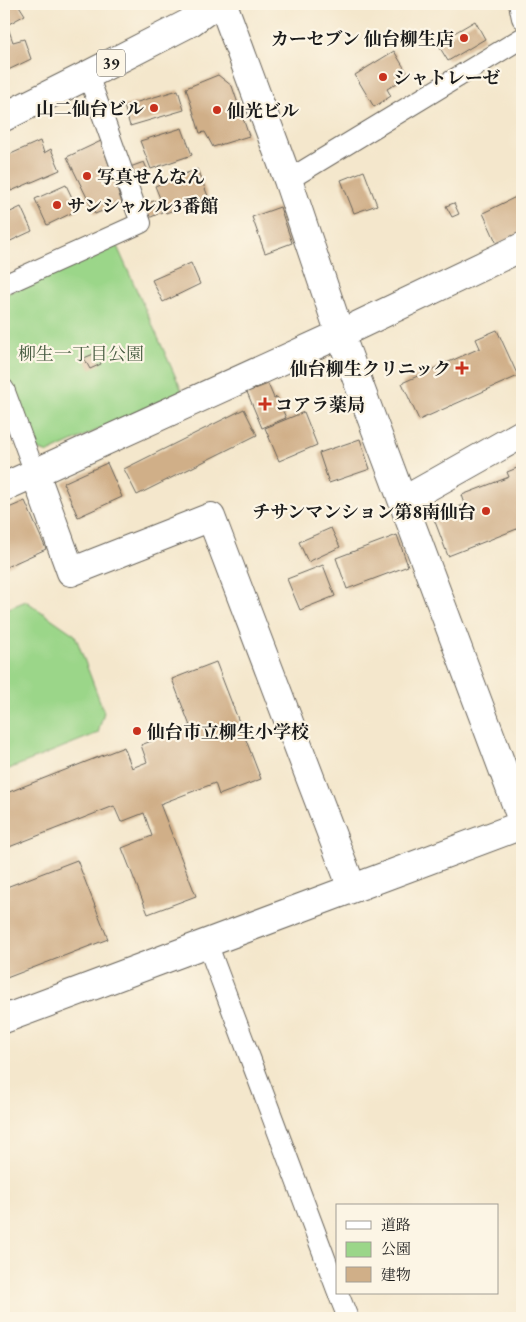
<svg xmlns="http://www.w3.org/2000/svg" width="526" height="1322" viewBox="0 0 526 1322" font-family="'EB Garamond','Noto Serif JP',serif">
<rect width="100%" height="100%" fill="#fcf5e5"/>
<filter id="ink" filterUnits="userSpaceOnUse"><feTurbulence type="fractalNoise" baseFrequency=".02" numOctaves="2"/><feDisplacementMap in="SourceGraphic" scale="10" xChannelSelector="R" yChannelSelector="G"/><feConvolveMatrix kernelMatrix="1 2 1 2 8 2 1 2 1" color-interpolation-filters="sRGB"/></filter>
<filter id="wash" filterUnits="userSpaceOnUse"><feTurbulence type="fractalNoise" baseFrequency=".0096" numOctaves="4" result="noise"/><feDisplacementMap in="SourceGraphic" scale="20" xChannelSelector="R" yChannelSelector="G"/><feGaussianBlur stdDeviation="1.12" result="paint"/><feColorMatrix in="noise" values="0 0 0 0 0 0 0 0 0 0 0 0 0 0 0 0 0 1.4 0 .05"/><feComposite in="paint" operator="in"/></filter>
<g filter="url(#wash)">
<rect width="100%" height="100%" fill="#f4e7cc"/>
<!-- green -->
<path fill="#9bd689" stroke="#5c7952" d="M116 244 182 391 48 453 32 447 4 369V295Z
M26 601 75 635 104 712 98 733 4 771V610Z"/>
<g id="blocks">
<!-- building -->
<path fill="#d0af88" d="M11 4H18L25 15 7 25 13 42 24 39 31 59 4 72V8Z
M475 21 485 39 448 61 437 43Z
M394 51 409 76 387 89 391 96 374 107 355 75Z
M218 75 232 86 249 136 213 147 205 132 200 133 186 88Z
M178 90 184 110 130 126 124 106Z
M182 128 192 155 151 169 140 141Z
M40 141 44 153 51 149 60 170 11 191 4 173V157Z
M101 141 122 203 95 214 67 157Z
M144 162 148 171 135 179 130 167Z
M197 169 208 196 166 213 155 186Z
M364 171 377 205 354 213 341 180Z
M66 185 78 210 47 225 35 199Z
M522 194V233L497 244 483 213Z
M157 200 162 212 149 218 144 204Z
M454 203 459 214 452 217 446 206Z
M21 207 32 231 4 244V215Z
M280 207 292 243 265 253 252 217Z
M191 263 200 284 163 302 152 280Z
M497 330 518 376 419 420 402 383 480 348 476 339Z
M96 353 101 364 90 369 84 358Z
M268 384 274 398 277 397 286 418 262 428 247 392Z
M244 409 257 435 137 495 124 469Z
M304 412 317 445 279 461 265 428Z
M360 439 370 469 329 483 319 453Z
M107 463 122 497 78 517 63 483Z
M522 466V527L448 556 434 519 465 504 462 495 509 477 507 472Z
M25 501 46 549 4 568V510Z
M331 528 340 547 308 562 299 542Z
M397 535 408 566 347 589 336 558Z
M323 565 335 596 300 610 287 579Z
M216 662 261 779 219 795 215 783 160 804 196 896 148 914 122 848 152 836 144 813 121 822 114 806 4 849V794L124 747 132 768 147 762 141 745 190 726 172 679Z
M77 860 108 939 4 979V888Z"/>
</g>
</g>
<g filter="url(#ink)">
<use href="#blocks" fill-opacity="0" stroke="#68635a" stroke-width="1"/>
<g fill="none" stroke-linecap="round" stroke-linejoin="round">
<!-- street casing -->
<g stroke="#68635a" stroke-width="22">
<path id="street" d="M519 4 522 18
M288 180 522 38
M4 285 141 223 88 75
M4 389 35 473
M207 943 337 1290
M338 1293 348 1318"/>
</g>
<!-- secondary casing -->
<g stroke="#68635a" stroke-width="30">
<path id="secondary" d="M223 4 288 180 340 334 522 820
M35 473 71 572 211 517 352 888
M4 487 340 334 522 247
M403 501 522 434
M4 1019 522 825"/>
</g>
<!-- primary casing -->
<g stroke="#68635a" stroke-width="30">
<path id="primary" d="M4 117 88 75 191 22 216 4"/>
</g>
<!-- street -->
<use href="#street" stroke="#fff" stroke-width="20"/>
<!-- secondary -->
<use href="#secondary" stroke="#fff" stroke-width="28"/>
<!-- primary -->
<use href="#primary" stroke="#fff" stroke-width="28"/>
</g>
</g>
<!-- markers -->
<g fill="#c8321e" stroke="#fcf5e5" stroke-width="2">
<circle cx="464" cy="38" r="5"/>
<circle cx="383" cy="77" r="5"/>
<circle cx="154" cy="108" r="5"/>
<circle cx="217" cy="110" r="5"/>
<circle cx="87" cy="176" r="5"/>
<circle cx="57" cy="205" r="5"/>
<path d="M459.5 360.5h5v5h5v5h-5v5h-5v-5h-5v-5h5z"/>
<path d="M262.5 396.5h5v5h5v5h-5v5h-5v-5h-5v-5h5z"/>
<circle cx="486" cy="511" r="5"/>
<circle cx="137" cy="731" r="5"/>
</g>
<g text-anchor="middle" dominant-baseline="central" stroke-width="4.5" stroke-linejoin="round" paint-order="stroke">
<!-- shield labels -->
<rect fill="#fcf5e5" stroke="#5f5d58" stroke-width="1" x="97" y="49.5" width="28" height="27" rx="4"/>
<g font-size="16" font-weight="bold" fill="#1c1c1c">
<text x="111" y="63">39</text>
</g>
<!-- poi labels -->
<g font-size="18" font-weight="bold" fill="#1c1c1c" stroke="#fcf5e5" text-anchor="start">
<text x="454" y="38" text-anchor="end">カーセブン 仙台柳生店</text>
<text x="393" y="77">シャトレーゼ</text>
<text x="144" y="108" text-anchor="end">山二仙台ビル</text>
<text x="227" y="110">仙光ビル</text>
<text x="97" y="176">写真せんなん</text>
<text x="67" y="205">サンシャルル3番館</text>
<text x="451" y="368" text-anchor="end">仙台柳生クリニック</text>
<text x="275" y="404">コアラ薬局</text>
<text x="476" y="511" text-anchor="end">チサンマンション第8南仙台</text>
<text x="147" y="731">仙台市立柳生小学校</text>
</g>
<!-- park labels -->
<g font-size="18" fill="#485d42" stroke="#fcf5e5">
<text x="81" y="353">柳生一丁目公園</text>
</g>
</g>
<!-- margin -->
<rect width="526" height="1322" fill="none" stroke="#fcf5e5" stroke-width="20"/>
<!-- legend -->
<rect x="336" y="1204" width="162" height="90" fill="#fcf5e5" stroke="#a29e95"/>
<rect x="346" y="1221" width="25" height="8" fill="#ffffff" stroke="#a29e95"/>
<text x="381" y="1230" font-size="15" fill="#1c1c1c">道路</text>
<rect x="346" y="1242" width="25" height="15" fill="#9bd689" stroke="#a29e95"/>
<text x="381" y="1254" font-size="15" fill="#1c1c1c">公園</text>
<rect x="346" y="1267" width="25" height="15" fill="#d0af88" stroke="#a29e95"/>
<text x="381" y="1280" font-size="15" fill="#1c1c1c">建物</text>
</svg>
